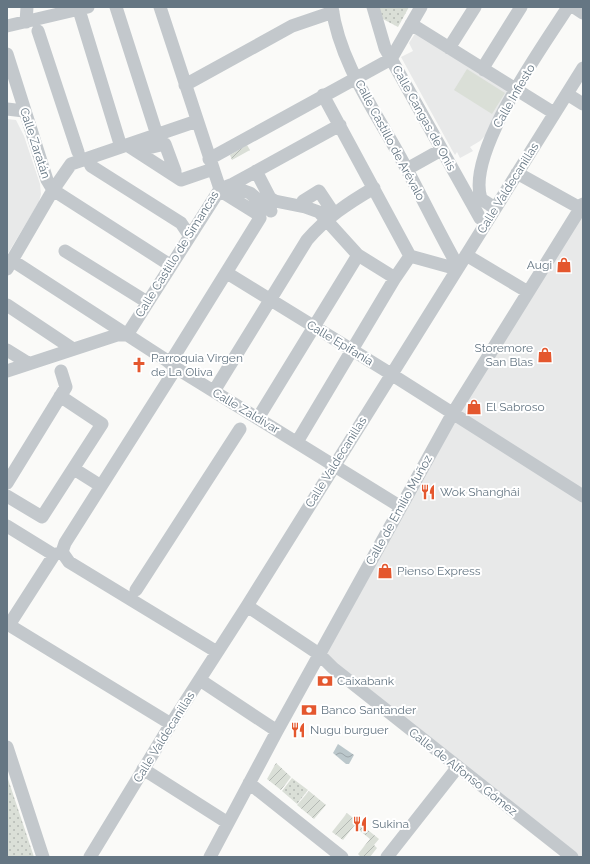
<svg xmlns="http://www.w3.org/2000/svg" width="590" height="864" viewBox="0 0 590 864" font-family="Raleway,sans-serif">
<defs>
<pattern id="park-dots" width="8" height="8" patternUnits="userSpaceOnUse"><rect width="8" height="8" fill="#dadfd7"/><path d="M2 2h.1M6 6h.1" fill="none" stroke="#b4b9b4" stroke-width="1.8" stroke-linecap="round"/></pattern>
<pattern id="garden-furrows" width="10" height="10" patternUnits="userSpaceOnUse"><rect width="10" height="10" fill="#dadfd7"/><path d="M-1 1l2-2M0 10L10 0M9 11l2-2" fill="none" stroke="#b4b9b4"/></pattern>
<pattern id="water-waves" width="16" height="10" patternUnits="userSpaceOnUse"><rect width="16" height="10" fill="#bbc7cb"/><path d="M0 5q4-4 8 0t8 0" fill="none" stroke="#9ca6aa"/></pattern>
</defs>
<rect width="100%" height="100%" fill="#fafaf8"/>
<!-- built -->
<path fill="#e8e9e9" d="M416 32 510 91 486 135 480 141 470 147 473 151 460 158 457 152 455 155 452 150 401 57 413 51 409 43Z
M7 119 16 120 24 136 40 184 41 194 39 202 7 255Z
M583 204V857H572L319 654Z"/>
<!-- park -->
<path fill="url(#park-dots)" d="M379 7H409L398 27 381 18Z
M7 776 34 857H7Z
M292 778 308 790 297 804 282 791Z"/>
<!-- garden -->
<path fill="url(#garden-furrows)" d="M247 145 250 150 232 160 230 155Z
M276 763 291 777 281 790 267 779Z
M309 791 326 805 314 819 297 805Z
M347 813 379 839 374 845 377 848 370 857H361L358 854 370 839 354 826 343 840 332 832Z"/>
<!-- pitch -->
<path fill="#dadfd7" d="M467 69 505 93 492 114 454 90Z"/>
<!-- water -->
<path fill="url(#water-waves)" d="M338 744 354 755 349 764H346L333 753Z"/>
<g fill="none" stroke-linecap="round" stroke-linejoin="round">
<!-- minor -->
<path stroke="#c3c8cc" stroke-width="13" d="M116 7 157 135
M332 7C339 60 373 108 398 153 418 189 435 225 455 261L457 269
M373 7 385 48 480 218 487 222
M574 7 583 13
M79 10 121 147
M26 22 27 7
M411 24 554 113
M7 26 88 7
M38 31 78 152
M449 48 475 7
M7 54 47 180 53 190 170 265
M484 70 486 63 521 7
M185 85 292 26 333 12
M567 94 583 104
M323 95 410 256
M7 109 24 111
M127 145 181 180 213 169
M144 149 165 144 175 171
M88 158 91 166 181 223 189 235
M209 159 391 59 421 7
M407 169 441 150
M256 171 270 198 275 201 305 207 319 212 358 255 395 278
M517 173 580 208
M236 188 250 193 271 211
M220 189 233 184 340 125
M303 201 319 191 331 209
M495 208 481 199C466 152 542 48 568 7
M65 251 147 302
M466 255 528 292
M410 256 457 269
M13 261 166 360 176 368 401 507
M7 269 53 190 71 164 197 121
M227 273 383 369 583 496
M7 305 73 349
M7 350 28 363
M170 363 260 218 256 213 219 190
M176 368 65 543 62 552 69 562 217 652
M7 371 117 335H127L220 189 160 7
M214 391 307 240C326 218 348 203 374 188
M258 418 358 255
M297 442 395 278 410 256
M74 469 101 486
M7 483 66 387 61 371
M7 496 42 517 102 424 60 396
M7 526 54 555
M62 552 54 555 9 625 171 724
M136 590 240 429
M247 606 319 654 333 668 572 857
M200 680 277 731
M7 747 43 857
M143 769 228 823
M249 783 342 857
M90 857 171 724 247 606 583 68
M210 857 277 731 453 413 583 204
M387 857 457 768"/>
</g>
<!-- icons -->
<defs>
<g id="shop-bare" transform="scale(1.2)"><path d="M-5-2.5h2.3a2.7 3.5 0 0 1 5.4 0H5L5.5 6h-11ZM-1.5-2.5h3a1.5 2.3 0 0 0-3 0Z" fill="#e4572e" stroke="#fff" stroke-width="2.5" paint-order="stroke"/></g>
<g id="church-bare" transform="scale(1.2)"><path d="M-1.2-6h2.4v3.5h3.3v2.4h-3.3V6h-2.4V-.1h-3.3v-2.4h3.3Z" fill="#e4572e" stroke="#fff" stroke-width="2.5" paint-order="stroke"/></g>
<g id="restaurant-bare" transform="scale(1.2)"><path d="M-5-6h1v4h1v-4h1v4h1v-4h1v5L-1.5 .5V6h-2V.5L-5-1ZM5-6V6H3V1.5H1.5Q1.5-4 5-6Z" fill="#e4572e" stroke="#fff" stroke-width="2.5" paint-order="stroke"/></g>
<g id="bank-bare" transform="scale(1.2)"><path d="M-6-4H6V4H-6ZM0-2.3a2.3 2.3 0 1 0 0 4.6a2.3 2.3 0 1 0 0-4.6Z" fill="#e4572e" stroke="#fff" stroke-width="2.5" paint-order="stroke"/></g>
</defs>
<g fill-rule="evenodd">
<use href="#shop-bare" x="564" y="265"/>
<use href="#shop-bare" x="545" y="355"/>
<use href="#church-bare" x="139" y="365"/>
<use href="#shop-bare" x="474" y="407"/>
<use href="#restaurant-bare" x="428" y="492"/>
<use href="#shop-bare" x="385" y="571"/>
<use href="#bank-bare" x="325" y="681"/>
<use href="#bank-bare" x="309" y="710"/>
<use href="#restaurant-bare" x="298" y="730"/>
<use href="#restaurant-bare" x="360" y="824"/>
</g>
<g text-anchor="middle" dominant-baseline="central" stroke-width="4" stroke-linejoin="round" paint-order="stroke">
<!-- street labels -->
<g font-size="12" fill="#657683" stroke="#fff">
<text transform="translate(514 96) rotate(-60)">Calle Infiesto</text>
<text transform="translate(424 118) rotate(61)">Calle Cangas de Onís</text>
<text transform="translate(390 140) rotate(62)">Calle Castillo de Arévalo</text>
<text transform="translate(35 143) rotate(72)">Calle Zaratán</text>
<text transform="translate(508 188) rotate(-58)">Calle Valdecanillas</text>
<text transform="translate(177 254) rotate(-58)">Calle Castillo de Simancas</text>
<text transform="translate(340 343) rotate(31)">Calle Epifanía</text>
<text transform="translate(246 411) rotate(31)">Calle Zaldívar</text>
<text transform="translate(336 462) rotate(-58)">Calle Valdecanillas</text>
<text transform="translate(399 510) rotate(-61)">Calle de Emilio Muñoz</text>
<text transform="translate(164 737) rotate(-58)">Calle Valdecanillas</text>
<text transform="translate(463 772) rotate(38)">Calle de Alfonso Gómez</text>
</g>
<!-- poi labels -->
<g font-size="12" fill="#657683" stroke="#fff" text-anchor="start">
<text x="552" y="265" text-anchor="end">Augi</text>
<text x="533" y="348" text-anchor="end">Storemore<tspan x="533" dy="14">San Blas</tspan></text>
<text x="151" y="358">Parroquia Virgen<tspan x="151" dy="14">de La Oliva</tspan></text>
<text x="486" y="407">El Sabroso</text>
<text x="440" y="492">Wok Shanghái</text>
<text x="397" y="571">Pienso Express</text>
<text x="337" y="681">Caixabank</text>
<text x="321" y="710">Banco Santander</text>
<text x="310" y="730">Nugu burguer</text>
<text x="372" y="824">Sukina</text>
</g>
</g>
<!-- border -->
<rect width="590" height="864" fill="none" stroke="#657683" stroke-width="16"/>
</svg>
